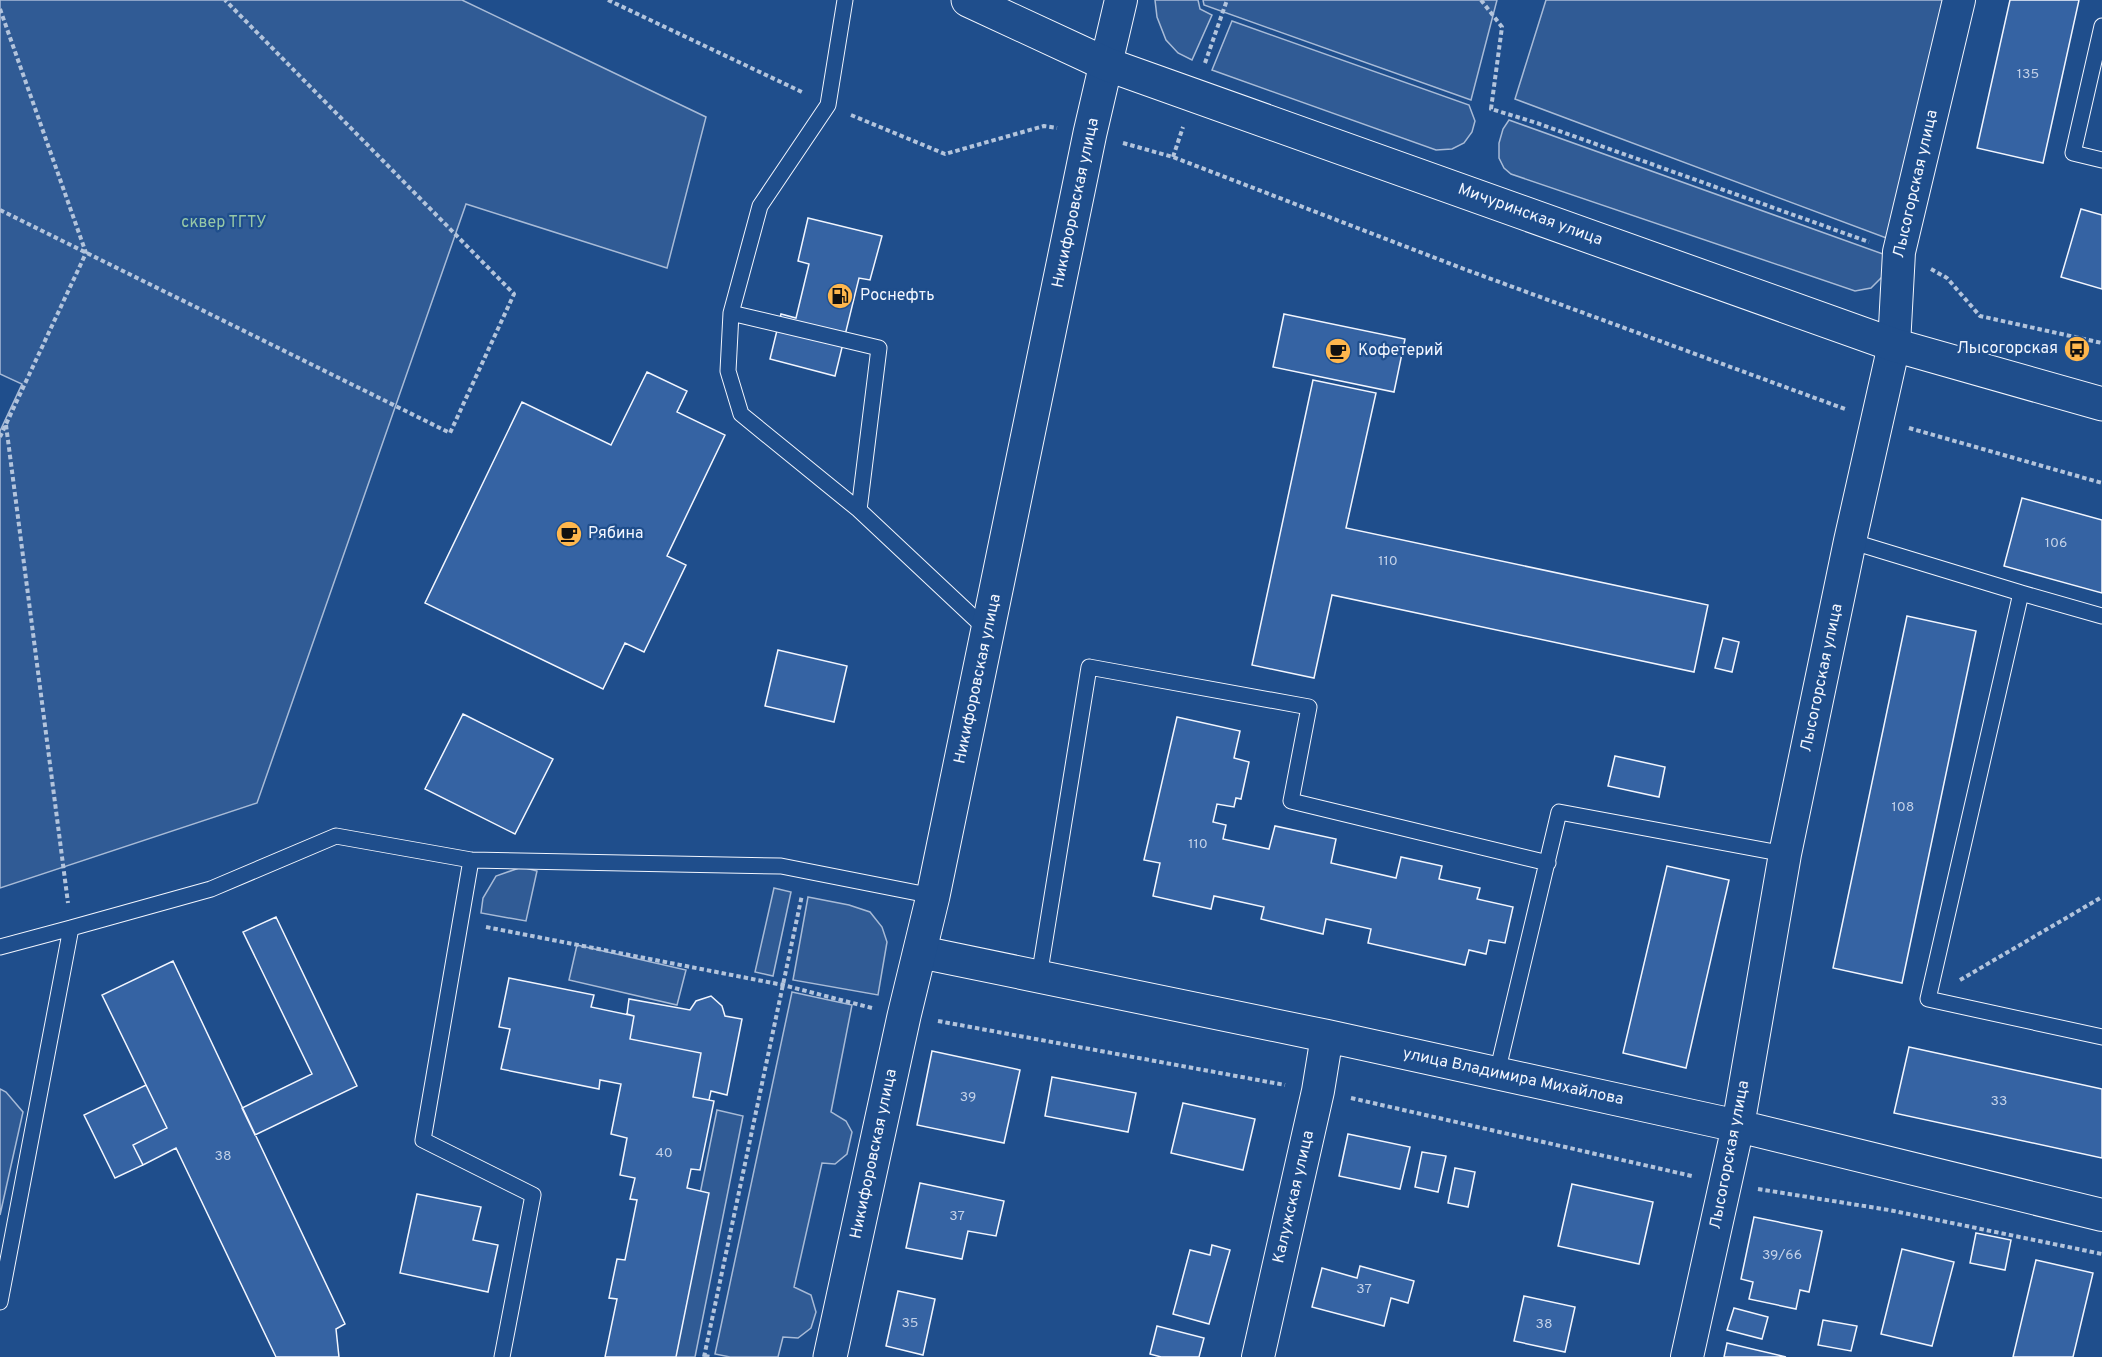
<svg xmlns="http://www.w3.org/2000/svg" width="2102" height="1357" viewBox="0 0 2102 1357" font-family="Overpass,sans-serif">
<rect width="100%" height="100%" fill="#1f4e8c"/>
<!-- built -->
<path fill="#305b95" stroke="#a8bbd7" stroke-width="1.5" d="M0 0H462L706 117 667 268 466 204 257 803 0 888V431L22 384 0 374Z
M1155 0H1198L1200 9 1212 15 1192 60 1178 53 1166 40 1157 17Z
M1203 0H1497L1471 100 1204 5Z
M1546 0H1943L1889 239 1515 99Z
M1232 21 1469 105 1475 121 1472 132 1464 143 1452 149 1436 150 1212 70Z
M1509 120 1883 254 1884 275 1871 288 1855 291 1511 174 1504 168 1499 158V143L1503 129Z
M522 867 537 871 526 921 481 913 483 898 496 876Z
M774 888 791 892 773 976 755 972Z
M808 897 849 905 870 912 882 927 887 942 878 995 793 980Z
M577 945 686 970 677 1005 569 980Z
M792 992 852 1005 831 1112 846 1121 852 1132 847 1154 835 1164 822 1163 794 1287 811 1295 816 1312 811 1328 798 1338 783 1337 778 1357H730L715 1354Z
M0 1089 6 1092 23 1112 0 1215Z
M717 1110 743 1116 695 1357H667Z"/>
<!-- building -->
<path fill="#3563a3" stroke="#f2f6ff" stroke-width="1.5" d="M2010 0H2079L2043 163 1977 148Z
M2081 209 2102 215V289L2061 277Z
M808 218 882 236 870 280 859 278 835 376 770 359 781 314 796 318 809 264 798 261Z
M1284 314 1405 339 1394 392 1273 367Z
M647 372 687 391 677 412 725 435 667 556 686 565 644 652 625 643 603 689 425 603 522 402 611 445Z
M1313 380 1376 393 1346 528 1708 605 1694 672 1332 595 1314 678 1252 665Z
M2022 498 2102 520V593L2004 566Z
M1907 616 1976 631 1902 983 1833 968Z
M1723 638 1739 642 1732 672 1715 668Z
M778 650 847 666 834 722 765 706Z
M463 714 553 759 515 834 425 789Z
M1177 717 1240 731 1234 758 1249 762 1241 799 1236 798 1234 807 1217 804 1213 822 1226 825 1223 839 1269 849 1275 826 1336 839 1331 863 1396 878 1401 857 1442 866 1439 879 1480 888 1477 899 1513 907 1505 943 1489 940 1486 954 1469 950 1465 965 1368 943 1371 929 1326 919 1323 934 1261 919 1264 907 1214 896 1211 909 1153 896 1160 863 1144 860Z
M1615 756 1665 767 1659 797 1608 786Z
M1667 866 1729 880 1686 1068 1623 1053Z
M276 917 357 1086 255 1135 242 1108 312 1074 243 932Z
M173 961 345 1324 336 1329 339 1357H276L176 1148 143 1165 133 1145 167 1128 102 995Z
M509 978 594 995 591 1007 634 1016 630 1039 701 1053 693 1097 714 1101 700 1170 691 1169 687 1188 709 1193 676 1357H605L617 1299 609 1298 617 1259 625 1260 637 1200 630 1199 635 1178 620 1175 627 1138 611 1134 621 1084 600 1080 599 1089 501 1069 510 1029 499 1027Z
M711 996 722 1006 725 1016 742 1019 727 1095 711 1091 709 1100 693 1097 701 1053 630 1039 634 1016 627 1014 629 999 690 1010 696 1001Z
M1909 1047 2102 1089V1158L1894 1113Z
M932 1051 1020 1070 1004 1143 917 1125Z
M1052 1077 1136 1093 1128 1132 1045 1116Z
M146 1085 167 1128 133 1145 143 1165 115 1178 84 1115Z
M1183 1103 1255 1119 1243 1170 1171 1153Z
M1348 1134 1410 1147 1400 1189 1339 1176Z
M1422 1152 1446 1156 1438 1192 1415 1187Z
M1455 1168 1475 1172 1468 1207 1448 1203Z
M920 1183 1004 1201 996 1236 968 1231 962 1259 906 1248Z
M1572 1184 1653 1202 1639 1264 1558 1246Z
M417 1194 481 1207 473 1240 498 1245 488 1292 400 1273Z
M1754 1217 1822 1231 1809 1292 1800 1290 1796 1309 1749 1299 1753 1282 1741 1279Z
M1976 1233 2011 1240 2005 1270 1970 1263Z
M1212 1245 1230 1250 1209 1324 1173 1314 1190 1250 1210 1255Z
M1902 1249 1954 1262 1932 1346 1881 1334Z
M2036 1260 2093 1273 2073 1357H2013Z
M1360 1266 1414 1281 1408 1303 1391 1298 1384 1326 1312 1307 1322 1268 1357 1278Z
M898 1291 935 1299 923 1355 886 1346Z
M1524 1296 1575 1307 1565 1352 1514 1341Z
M1734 1308 1768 1317 1762 1339 1727 1330Z
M1823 1320 1857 1326 1851 1351 1818 1345Z
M1157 1326 1204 1338 1199 1357H1161L1150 1354Z
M1727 1343 1786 1357H1724Z"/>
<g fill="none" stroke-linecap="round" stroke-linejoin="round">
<!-- lane casing -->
<g stroke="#f2f6ff" stroke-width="17">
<path id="lane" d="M845 0 828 105 760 206 731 313 879 348 859 510 988 631
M2102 26 2073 153 2102 160
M731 313 728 371 741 414 859 510
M1850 541 2021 593 1928 999 2102 1037
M2021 593 2102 616
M471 860 423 1140 533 1195 502 1357
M71 928 211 889 336 836 471 860 781 866 933 896
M0 947 71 928 0 1302
M1039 977 1089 667 1309 707 1291 801 1548 863
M1497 1073 1559 812 1785 854"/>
</g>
<!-- street casing -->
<g stroke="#f2f6ff" stroke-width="34">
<path id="street" d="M1106 64 1121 0
M920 952 1327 1036 1738 1126 2102 1215
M1258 1357 1318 1091 1327 1036
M1687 1357 1738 1126 1785 854 1850 541 1894 345 1899 252 1959 0"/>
</g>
<!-- secondary casing -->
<g stroke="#f2f6ff" stroke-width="35">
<path id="secondary" d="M830 1357 904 1016 933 896 1090 133 1106 64"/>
</g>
<!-- primary casing -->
<g stroke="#f2f6ff" stroke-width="35">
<path id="primary" d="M968 0 1106 64 1894 345 2102 404"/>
</g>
<!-- path -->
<path stroke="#b3c4dc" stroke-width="4" stroke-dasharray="4.5 3" stroke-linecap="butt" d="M608 0 804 93
M1481 0 1502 27 1491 109 1537 123 1869 242
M0 9 86 253 0 437
M1205 63 1227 0
M851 115 945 154 1044 126 1057 128
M1123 143 1173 157 1464 269 1845 409
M1173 157 1183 127
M0 210 450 433 514 294 225 0
M1931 269 1947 278 1980 316 2102 343
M6 425 68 903
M1909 428 2102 483
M486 927 783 985 872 1008
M1960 980 2102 897
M938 1021 1285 1085
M1351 1098 1692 1176
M1758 1189 1889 1210 2102 1254
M705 1356 712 1357
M704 1357 802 895"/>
<!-- lane -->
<use href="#lane" stroke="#1f4e8c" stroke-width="15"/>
<!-- street -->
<use href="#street" stroke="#1f4e8c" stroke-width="32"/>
<!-- secondary -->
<use href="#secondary" stroke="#1f4e8c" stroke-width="33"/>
<!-- primary -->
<use href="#primary" stroke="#1f4e8c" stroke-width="33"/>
</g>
<!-- icons -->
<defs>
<g id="fuel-disc" transform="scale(1.35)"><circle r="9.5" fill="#ffb74d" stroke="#1f4e8c"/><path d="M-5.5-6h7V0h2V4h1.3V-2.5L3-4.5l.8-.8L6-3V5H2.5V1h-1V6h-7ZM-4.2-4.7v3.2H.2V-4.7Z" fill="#111"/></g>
<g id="bus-disc" transform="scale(1.35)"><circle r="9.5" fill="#ffb74d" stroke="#1f4e8c"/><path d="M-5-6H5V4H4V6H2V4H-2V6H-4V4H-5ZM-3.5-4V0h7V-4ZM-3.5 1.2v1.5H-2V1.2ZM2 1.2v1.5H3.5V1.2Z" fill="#111"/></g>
<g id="cafe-disc" transform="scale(1.35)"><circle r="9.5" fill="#ffb74d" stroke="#1f4e8c"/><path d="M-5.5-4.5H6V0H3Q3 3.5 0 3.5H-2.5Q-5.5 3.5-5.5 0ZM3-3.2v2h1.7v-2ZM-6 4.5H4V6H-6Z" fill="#111"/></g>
</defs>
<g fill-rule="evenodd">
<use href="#fuel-disc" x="840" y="296"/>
<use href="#bus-disc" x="2077" y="349"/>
<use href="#cafe-disc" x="1338" y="351"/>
<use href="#cafe-disc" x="569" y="534"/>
</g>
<g text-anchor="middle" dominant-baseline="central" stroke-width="4.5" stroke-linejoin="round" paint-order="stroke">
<!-- number labels -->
<g font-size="14" fill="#c3d1e8">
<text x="2028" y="74">135</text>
<text x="2056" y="543">106</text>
<text x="1388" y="561">110</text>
<text x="1903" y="807">108</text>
<text x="1198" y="844">110</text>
<text x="968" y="1097">39</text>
<text x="1999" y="1101">33</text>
<text x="664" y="1153">40</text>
<text x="223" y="1156">38</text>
<text x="957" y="1216">37</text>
<text x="1782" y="1255">39/66</text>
<text x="1364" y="1289">37</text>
<text x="910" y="1323">35</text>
<text x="1544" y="1324">38</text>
</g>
<!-- street labels -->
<g font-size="16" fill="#f2f6ff" stroke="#1f4e8c">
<text transform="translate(1916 184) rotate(-77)">Лысогорская улица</text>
<text transform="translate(1076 203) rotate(-78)">Никифоровская улица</text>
<text transform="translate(1530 215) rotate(20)">Мичуринская улица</text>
<text transform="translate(1822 678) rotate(-78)">Лысогорская улица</text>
<text transform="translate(978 679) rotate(-78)">Никифоровская улица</text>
<text transform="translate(1513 1077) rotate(12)">улица Владимира Михайлова</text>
<text transform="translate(874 1154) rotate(-78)">Никифоровская улица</text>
<text transform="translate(1730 1155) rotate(-79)">Лысогорская улица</text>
<text transform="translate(1294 1197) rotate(-77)">Калужская улица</text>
</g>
<!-- park labels -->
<g font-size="16" fill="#97c8a6" stroke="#1f4e8c">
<text x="224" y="223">сквер ТГТУ</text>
</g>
<!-- poi labels -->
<g font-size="16" fill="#f2f6ff" stroke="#1f4e8c" text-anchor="start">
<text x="860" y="296">Роснефть</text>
<text x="2058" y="349" text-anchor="end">Лысогорская</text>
<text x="1358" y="351">Кофетерий</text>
<text x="588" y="534">Рябина</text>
</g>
</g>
</svg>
